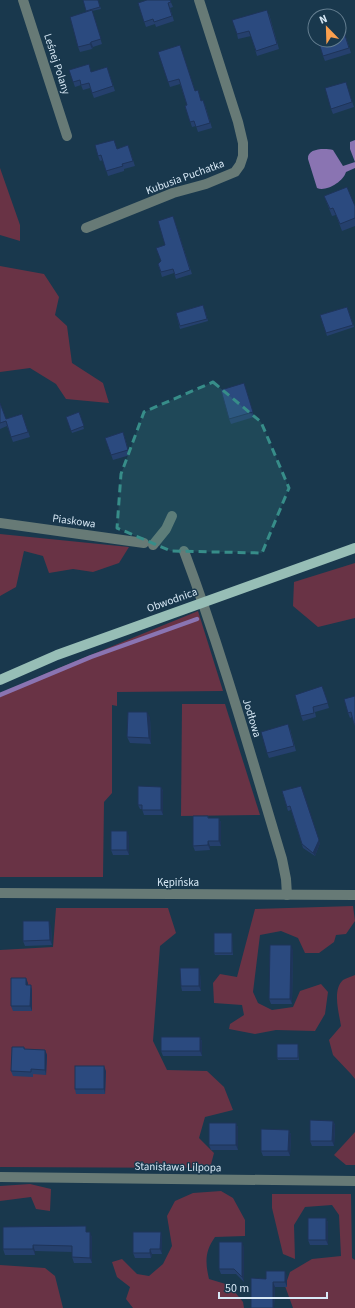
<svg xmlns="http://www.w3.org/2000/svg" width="355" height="1308" font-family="'Source Sans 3',sans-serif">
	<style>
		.green { fill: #693345 }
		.water { fill: #8a74b2 }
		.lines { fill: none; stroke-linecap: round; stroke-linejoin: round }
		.stream { stroke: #8a74b2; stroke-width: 4.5 }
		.minor { stroke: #677a76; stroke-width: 10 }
		.major { stroke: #97beb6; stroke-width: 10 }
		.wall { fill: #25406d }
		.shaded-wall { fill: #1e3459 }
		.building { fill: #2b4a7f; stroke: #1e3459 }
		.marked { fill: #378d89; fill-opacity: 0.2; stroke: #378d89; stroke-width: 3; stroke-dasharray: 8 5; stroke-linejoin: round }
		.labels { text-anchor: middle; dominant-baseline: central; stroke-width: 3; stroke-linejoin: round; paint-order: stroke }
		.street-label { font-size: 11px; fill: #d8e9f6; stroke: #19384d }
	</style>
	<rect width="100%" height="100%" fill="#19384d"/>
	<g class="green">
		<path d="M0,168L20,225V241L0,235Z"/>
		<path d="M0,266L44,274L59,297L55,315L67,326L72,363L103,383L109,403L66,399L56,384L30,368L0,372Z"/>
		<path d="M0,534L129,547L119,563L93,572L73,569L49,573L43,556L24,551L16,587L0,596Z"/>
		<path d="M355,563V618L318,627L293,606L294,582Z"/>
		<path d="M198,611L223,691L117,692V706L112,705V793L104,802L103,877H0V695L47,673Z"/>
		<path d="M182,704H225L260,815L181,816Z"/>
		<path d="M353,906L355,921L346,934L336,935L334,942L319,953H305L298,938L281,931L260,935L253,992L258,1003L272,1010L293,1007L300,991L321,984L328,992L325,1014L315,1031L276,1030L255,1034L229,1029L230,1024L244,1015L242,1005L214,1003L213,983L220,974L237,977L255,909Z"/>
		<path d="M56,908H168L176,933L160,946L153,1041L167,1070L207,1071L224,1087L233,1110L205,1117L199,1138L214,1153L210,1168L0,1167V950L53,947Z"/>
		<path d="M355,975V1079L351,1074L333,1055L329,1040L341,1026C339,1013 332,990 343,980C346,978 351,977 355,975Z"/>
		<path d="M355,1132V1165H346L334,1155Z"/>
		<path d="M30,1184L51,1189L50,1211L36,1209L31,1197L0,1201V1186Z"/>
		<path d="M221,1191L233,1198L245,1220V1236L215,1237C205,1251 205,1262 209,1279L229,1285L243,1302L244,1308H133L126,1299L130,1287L117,1277L112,1262L122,1259L137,1274L149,1276L163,1264L172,1246L167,1216L175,1201L193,1193Z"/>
		<path d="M272,1194H351L352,1258L355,1260V1308H293L285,1286L290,1272L312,1259L341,1256L339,1215L332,1205L305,1207L294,1225L295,1259L283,1254L272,1208Z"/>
		<path d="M0,1265L45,1268L55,1276L63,1308H0Z"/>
	</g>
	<path class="water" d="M355,140V168L346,172C343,182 326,192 317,188L308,159C307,148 325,148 333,150L343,166L355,162L350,149V142Z"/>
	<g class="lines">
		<path class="stream" d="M0,695L91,657L197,619"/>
		<g class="minor">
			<path d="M23,0L67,136"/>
			<path d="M86,228L173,193L206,184L235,172L240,165L243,156V143L238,122L199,0"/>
			<path d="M0,523L144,543"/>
			<path d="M153,545L166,529L172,516"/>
			<path d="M184,551C222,652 251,756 282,859L286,879L287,895"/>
			<path d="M0,893L355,895"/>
			<path d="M0,1177L355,1181"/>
		</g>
		<path class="major" d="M0,680L57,655L355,548"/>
	</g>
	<g class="wall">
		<path d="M83,0H98L101,9L92,11L102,44L93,47L92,49L80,52L78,47L87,12Z"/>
		<path d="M170,0L173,7L170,8L174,21L156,27L155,24L146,27L138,3Z"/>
		<path d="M269,14L279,49L257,56L251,36L238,39L237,34Z"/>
		<path d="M345,34L351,53L325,61L323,56Z"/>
		<path d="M158,52L195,91L205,105L212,128L198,132L196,126L192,127L185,106L187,105L180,84L170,87Z"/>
		<path d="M107,67L115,91L94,98L90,88L83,90L81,85L75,87L69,70L91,72Z"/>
		<path d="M347,87L354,107L333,114L331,109Z"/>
		<path d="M128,145L135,166L124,169V171L108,176L103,160L100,161L98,156Z"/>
		<path d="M324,196L355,206V226L342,231L336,215L332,216Z"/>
		<path d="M173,216L192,274L176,279L174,273L162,277L158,264L161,261Z"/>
		<path d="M203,305L208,321L180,329L176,313Z"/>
		<path d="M347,307L354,327L327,336L320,315Z"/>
		<path d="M244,383L254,417L231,424L229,419Z"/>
		<path d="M0,403L6,419L22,414L30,437L13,442L7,426L0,429Z"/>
		<path d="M79,412L84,429L72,433L66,417Z"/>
		<path d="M123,432L130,455L113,460L105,438Z"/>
		<path d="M324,691L329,708L315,712L316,717L303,721L301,716Z"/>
		<path d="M355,696V726L352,717L350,718L348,713Z"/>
		<path d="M150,717L151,744L130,743L127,737Z"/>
		<path d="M290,729L296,751L269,758L267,753Z"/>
		<path d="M161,787L163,791V815H144L142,809H140L138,805Z"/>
		<path d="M282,791L320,843L315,856L303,848L291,810L288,811Z"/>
		<path d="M208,816L209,818H219L221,823V846H210V850L195,851L193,846Z"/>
		<path d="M129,836V855H113L111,850Z"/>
		<path d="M51,926L52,945L25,946L23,941Z"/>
		<path d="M232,933V936L233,955H215L214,953Z"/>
		<path d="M293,950L292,1004H271L269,999Z"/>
		<path d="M200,973L201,991H182L181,986Z"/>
		<path d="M28,983V985L32,990V1011H13L11,1006Z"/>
		<path d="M200,1037L202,1042V1056H163L161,1051Z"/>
		<path d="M298,1046L299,1060H278L277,1058Z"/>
		<path d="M24,1047L25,1049L45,1050L47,1055L46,1075L33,1074V1077L13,1076L11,1071Z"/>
		<path d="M106,1071L105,1094H76L75,1089Z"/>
		<path d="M333,1121L335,1125L334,1146H312L310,1141Z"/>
		<path d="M236,1123L238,1128V1150H211L209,1145Z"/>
		<path d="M289,1130L291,1135L290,1156H263L261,1151Z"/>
		<path d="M326,1218L328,1223V1245H310L308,1240Z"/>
		<path d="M88,1232L92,1237V1263H74L72,1257V1252L35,1251V1255H5L3,1249Z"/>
		<path d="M162,1237V1254H152L151,1258H135L133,1253Z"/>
		<path d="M244,1247V1282L236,1274H221L219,1269Z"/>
		<path d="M287,1276V1287H275L274,1308H251L266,1279Z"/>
	</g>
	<g class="shaded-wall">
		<path d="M91,42L93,47L92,49L90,44Z"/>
		<path d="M147,712L150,717L151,744L149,738Z"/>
		<path d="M161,787L163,791V815L161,810Z"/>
		<path d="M303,789L320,843L315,856L313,853Z"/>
		<path d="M219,818L221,823V846L219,841Z"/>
		<path d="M127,831L129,836V855L127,850Z"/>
		<path d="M208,841L210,846V850L208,845Z"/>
		<path d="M49,921L51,926L52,945L50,940Z"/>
		<path d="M291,945L293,950L292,1004L290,999Z"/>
		<path d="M199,968L200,973L201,991L199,986Z"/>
		<path d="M26,978L28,983V990L26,985Z"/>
		<path d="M31,985L32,990V1011L30,1006Z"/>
		<path d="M200,1037L202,1042V1056L200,1051Z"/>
		<path d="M45,1050L47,1055L46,1075L45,1070Z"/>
		<path d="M104,1066L106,1071L105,1094L104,1089Z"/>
		<path d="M333,1121L335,1125L334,1146L332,1141Z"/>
		<path d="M236,1123L238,1128V1150L236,1145Z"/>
		<path d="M289,1130L291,1135L290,1156L288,1151Z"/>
		<path d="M326,1218L328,1223V1245L326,1240Z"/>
		<path d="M90,1232L92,1237V1263L90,1258Z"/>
		<path d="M161,1232L162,1237V1254L160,1249Z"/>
		<path d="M242,1242L244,1247V1282L242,1277Z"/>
		<path d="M33,1245L35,1251V1255L33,1249Z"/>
		<path d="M150,1249L152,1254L151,1258L150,1253Z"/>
		<path d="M285,1271L287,1276V1287L285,1282Z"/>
		<path d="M273,1282L275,1287L274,1308H273Z"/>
	</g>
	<g class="building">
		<path d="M83,0H98L100,7L86,11Z"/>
		<path d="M147,0H170L171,2L168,3L172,16L154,22L153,19L144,22L138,3Z"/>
		<path d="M92,10L101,39L91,42L90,44L78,47L70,17Z"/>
		<path d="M267,10L277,44L256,51L249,31L237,34L232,20Z"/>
		<path d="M343,29L349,48L323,56L318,40H339V30Z"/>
		<path d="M180,45L195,91L198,90L201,101L203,100L210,123L196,127L194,121L190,122L185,106L187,105L179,79L168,82L158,52Z"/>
		<path d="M89,64L91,72L107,67L113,86L92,93L89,83L81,85L80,80L73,82L69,70Z"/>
		<path d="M346,82L352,102L331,109L325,88Z"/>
		<path d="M114,140L117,149L128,145L133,161L122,164L123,166L106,171L101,155L98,156L95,145Z"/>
		<path d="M347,187L355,206V218L340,224L333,208L330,209L324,196Z"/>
		<path d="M173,216L190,270L175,275L173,269L161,272L158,264L161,261L156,248L165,245L158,221Z"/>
		<path d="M203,305L207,319L180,326L176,313Z"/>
		<path d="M347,307L353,325L326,333L320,315Z"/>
		<path d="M244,383L253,412L229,419L221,390Z"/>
		<path d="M0,403L6,419L22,414L28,432L11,437L6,421L0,423Z"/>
		<path d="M79,412L84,426L71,431L66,417Z"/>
		<path d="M123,432L128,450L111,455L105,438Z"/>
		<path d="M322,686L328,703L313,707L314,713L301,716L295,695Z"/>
		<path d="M355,696V724H354L351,712L348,713L344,699Z"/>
		<path d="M128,712H147L149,738L127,737Z"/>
		<path d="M288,724L294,746L267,753L261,732Z"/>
		<path d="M138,786L161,787V810H142V805H138Z"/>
		<path d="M301,786L319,840L313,853L302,844L290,806L287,807L282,791Z"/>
		<path d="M193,816H208V818H219V841H208V845L193,846Z"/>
		<rect x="111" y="831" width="16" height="19"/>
		<path d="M23,921H49L50,940L23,941Z"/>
		<rect x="214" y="933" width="18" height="20"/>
		<path d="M270,945H291L290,999H269Z"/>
		<path d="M180,968H199V986H181Z"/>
		<path d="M11,978H26V985H31L30,1006H11Z"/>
		<rect x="161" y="1037" width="39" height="14"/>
		<rect x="277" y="1044" width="21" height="14"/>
		<path d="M12,1047H24V1049L45,1050V1070L31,1069V1072L11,1071Z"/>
		<rect x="75" y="1066" width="29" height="23"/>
		<path d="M310,1120L333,1121L332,1141H310Z"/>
		<rect x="209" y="1123" width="27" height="22"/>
		<path d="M261,1129L289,1130L288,1151H261Z"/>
		<rect x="308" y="1218" width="18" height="22"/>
		<path d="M86,1226V1232H90V1258L72,1257V1246L33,1245V1249H3V1227Z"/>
		<path d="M133,1232H161L160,1249H150V1253H133Z"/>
		<path d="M219,1242H242V1277L234,1269H219Z"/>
		<path d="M266,1271H285V1282H273V1308H251V1278L266,1279Z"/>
	</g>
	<path class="marked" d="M213,382L261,422L289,488L262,553L171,551L117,528L121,474L144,412Z"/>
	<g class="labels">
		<g class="street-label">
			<text transform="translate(57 64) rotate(72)">Leśnej Polany</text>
			<text transform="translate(185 177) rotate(-20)">Kubusia Puchatka</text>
			<text transform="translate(74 521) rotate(8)">Piaskowa</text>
			<text transform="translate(172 600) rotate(-20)">Obwodnica</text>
			<text transform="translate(252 718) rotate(73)">Jodłowa</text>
			<text x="178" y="882">Kępińska</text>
			<text transform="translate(178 1167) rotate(1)">Stanisława Lilpopa</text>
		</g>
	</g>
	<g transform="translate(327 28) rotate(337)"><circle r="19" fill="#19384d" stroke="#657f91"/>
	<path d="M0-3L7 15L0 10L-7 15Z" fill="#fa9f4e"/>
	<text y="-6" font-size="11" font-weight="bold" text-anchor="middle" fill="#d8e9f6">N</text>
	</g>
	<path d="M219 1292v6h108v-6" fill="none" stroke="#d8e9f6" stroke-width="2"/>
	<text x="225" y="1292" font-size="12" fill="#d8e9f6" stroke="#19384d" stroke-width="3" paint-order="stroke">50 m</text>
</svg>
